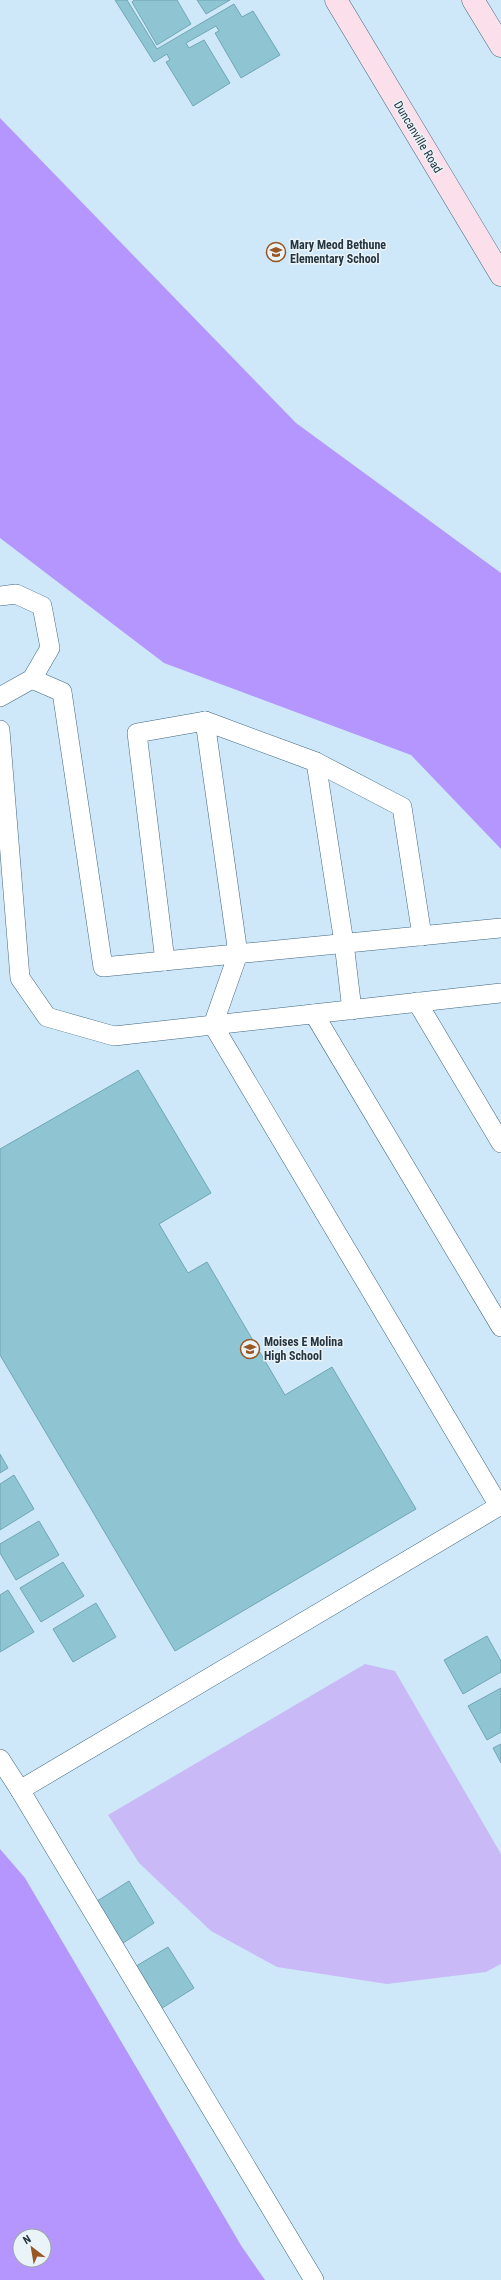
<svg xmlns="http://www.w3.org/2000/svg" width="501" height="2280" font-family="'Roboto Condensed',sans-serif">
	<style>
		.green { fill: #c9baf7 }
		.forest { fill: #b496fe; fill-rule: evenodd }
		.building { fill: #8fc5d3; stroke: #71a6b3 }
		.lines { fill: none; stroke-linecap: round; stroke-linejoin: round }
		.lane-casing { stroke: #3f677f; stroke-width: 20 }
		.secondary-casing { stroke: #3f677f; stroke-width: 23 }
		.lane { stroke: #fff; stroke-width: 19 }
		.secondary { stroke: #fbe0eb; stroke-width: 22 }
		.labels { text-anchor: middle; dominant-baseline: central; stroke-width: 3; stroke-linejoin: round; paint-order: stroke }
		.street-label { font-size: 12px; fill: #243540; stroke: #eaf3f8 }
		.poi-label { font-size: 12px; font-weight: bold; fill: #243540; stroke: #eaf3f8; text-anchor: start }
	</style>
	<rect width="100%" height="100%" fill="#cee8f9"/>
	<path class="green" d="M365,1664L395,1671L501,1854V1964L486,1972L387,1984L277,1967L211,1931L139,1863L108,1815Z"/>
	<g class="forest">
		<path d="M0,118L296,423L501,573V849L411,755L164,663L0,538Z"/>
		<path d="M0,1849L25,1878L242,2247L265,2280H0ZM20,2236H44V2260H20Z"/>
	</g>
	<g class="building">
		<path d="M115,0H127L157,49L234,4L242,17L253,11L280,55L241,78L215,33L219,31L216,26L186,43L189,48L204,40L230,83L193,106L166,62L170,60L167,54L154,62Z"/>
		<path d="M134,0H177L191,24L157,45L132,2Z"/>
		<path d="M197,0H230L206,14Z"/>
		<path d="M138,1070L211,1193L159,1224L188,1273L207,1262L285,1395L332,1367L416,1509L175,1651L0,1355V1149Z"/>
		<path d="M0,1454L8,1468L0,1473Z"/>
		<path d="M14,1475L34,1509L0,1530V1484Z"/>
		<path d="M39,1521L59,1555L16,1580L0,1553V1544Z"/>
		<path d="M63,1562L84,1596L41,1622L20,1588Z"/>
		<path d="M8,1590L34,1632L0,1652V1595Z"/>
		<path d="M96,1603L116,1637L73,1662L53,1629Z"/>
		<path d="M487,1636L501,1661V1672L463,1694L444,1660Z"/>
		<path d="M501,1688V1732L487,1740L468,1706Z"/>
		<path d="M501,1744V1763L493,1748Z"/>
		<path d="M129,1881L154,1923L120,1945L94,1903Z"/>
		<path d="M168,1947L194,1988L159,2010L133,1968Z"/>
	</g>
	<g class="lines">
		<g class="lane-casing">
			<g id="lane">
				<path d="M0,596L16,594L42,606L50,648L32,679L0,697"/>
				<path d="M32,679L62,692L103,967L501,928"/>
				<path d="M0,730L20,978L47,1017L114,1036L501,993"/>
				<path d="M316,762L344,943L352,1010"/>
				<path d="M422,936L402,807L316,762L205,721L238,954L213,1025L499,1506"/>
				<path d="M165,961L137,733L205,721"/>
				<path d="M417,1002L501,1143"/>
				<path d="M314,1014L501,1327"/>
				<path d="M0,1759L20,1790"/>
				<path d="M314,2280L20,1790L501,1505"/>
			</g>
		</g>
		<g class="secondary-casing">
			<g id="secondary">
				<path d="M336,0L501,275"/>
				<path d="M473,0L501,46"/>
			</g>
		</g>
		<use href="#lane" class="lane"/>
		<use href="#secondary" class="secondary"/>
	</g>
	<defs>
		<g id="school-ring" transform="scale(1)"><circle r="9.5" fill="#eaf3f8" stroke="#985723" stroke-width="1.5"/><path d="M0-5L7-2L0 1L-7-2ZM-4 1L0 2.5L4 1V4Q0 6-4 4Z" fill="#985723"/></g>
	</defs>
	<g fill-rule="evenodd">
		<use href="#school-ring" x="276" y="252"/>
		<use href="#school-ring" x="250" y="1349"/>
	</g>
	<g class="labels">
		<g class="street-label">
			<text transform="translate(418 137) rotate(59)">Duncanville Road</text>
		</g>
		<g class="poi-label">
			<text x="290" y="245">Mary Meod Bethune<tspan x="290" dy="14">Elementary School</tspan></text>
			<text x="264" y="1342">Moises E Molina<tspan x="264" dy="14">High School</tspan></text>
		</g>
	</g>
	<g transform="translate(32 2248) rotate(329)"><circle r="19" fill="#eaf3f8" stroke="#9ba7ae"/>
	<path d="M0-3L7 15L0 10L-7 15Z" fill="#985723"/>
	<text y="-6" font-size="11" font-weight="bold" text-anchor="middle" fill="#243540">N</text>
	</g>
</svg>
